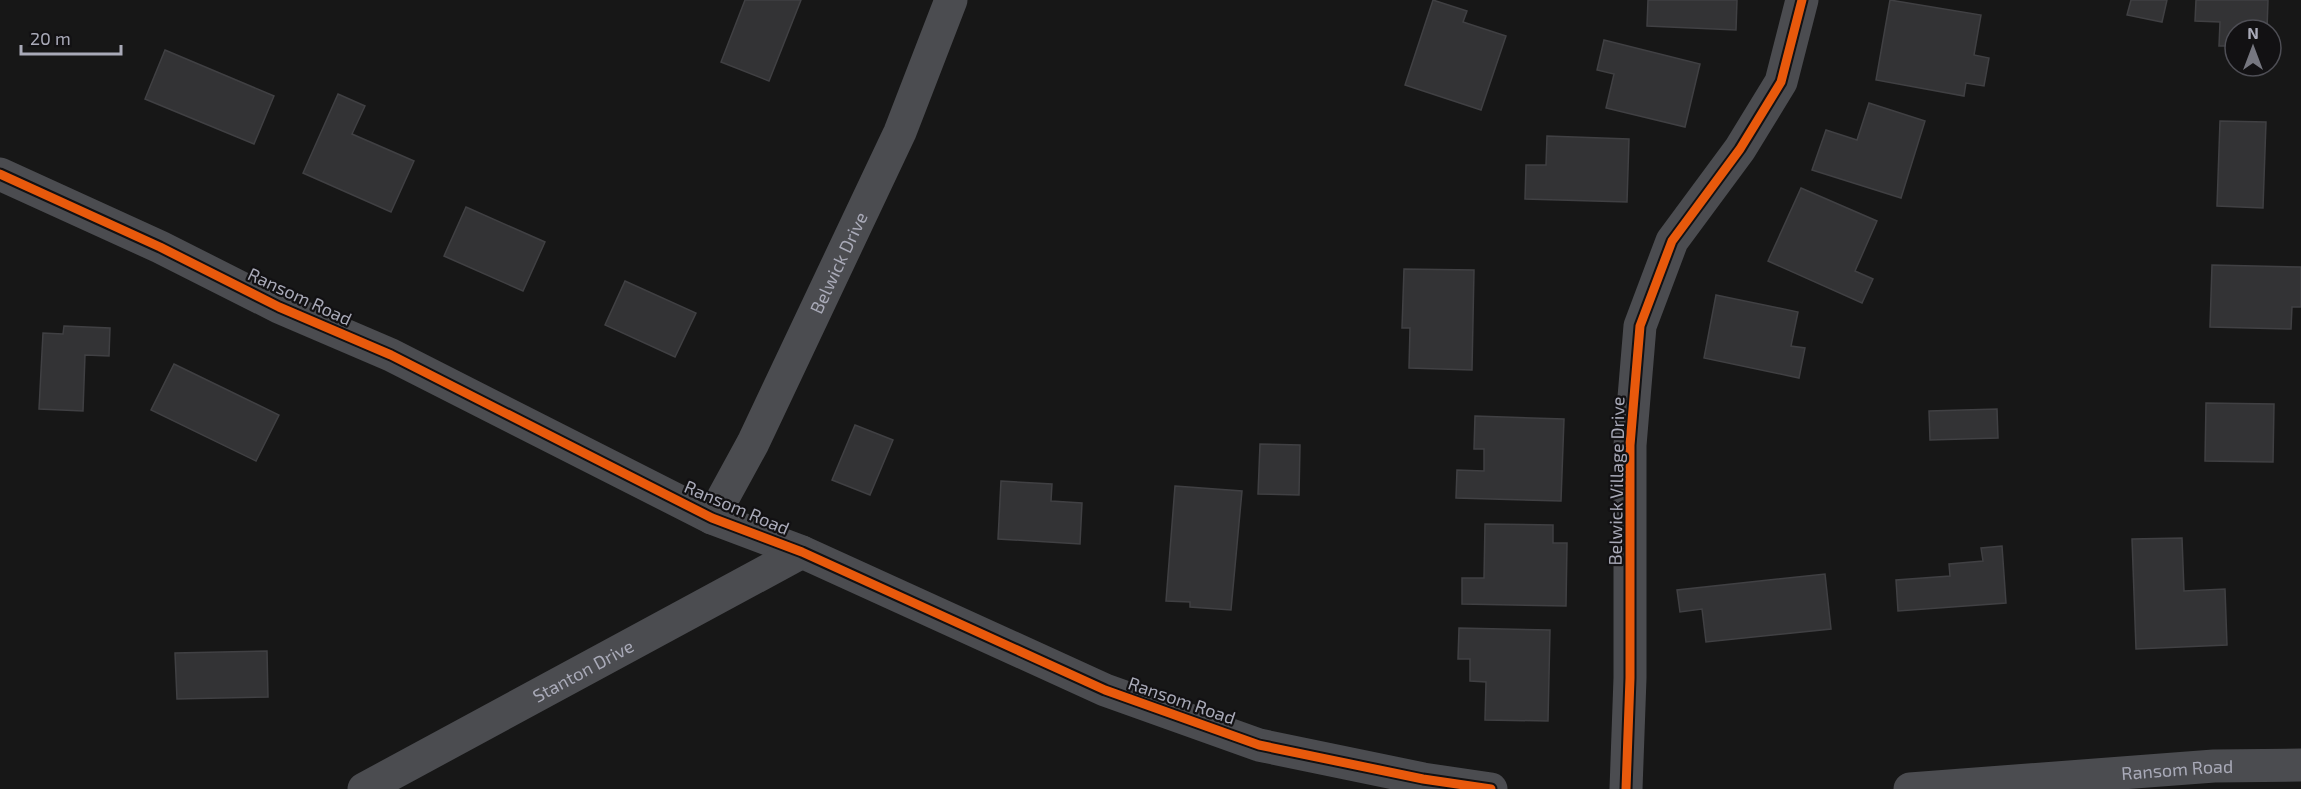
<svg xmlns="http://www.w3.org/2000/svg" width="2301" height="789" font-family="'Exo 2',sans-serif">
	<style>
		.building { fill: #333335; stroke: #404043; stroke-width: 1.5 }
		.lines { fill: none; stroke-linecap: round; stroke-linejoin: round }
		.minor { stroke: #4b4c50; stroke-width: 33 }
		.cycleway-casing { stroke: #121113; stroke-width: 13 }
		.cycleway { stroke: #e8590c; stroke-width: 9 }
		.labels { text-anchor: middle; dominant-baseline: central; stroke-width: 4.5; stroke-linejoin: round; paint-order: stroke }
		.street-label { font-size: 18px; fill: #a9aab8; stroke: #121113 }
	</style>
	<rect width="100%" height="100%" fill="#171717"/>
	<g class="building">
		<path d="M745,0H801L769,81L721,62Z"/>
		<path d="M1433,0L1467,11L1463,22L1506,36L1481,110L1405,85Z"/>
		<path d="M1648,0H1737L1736,30L1647,26Z"/>
		<path d="M1890,0L1981,15L1974,55L1989,58L1984,86L1966,83L1964,96L1876,80Z"/>
		<path d="M2131,0H2167L2162,22L2127,15Z"/>
		<path d="M2196,0H2268L2267,30H2235V46H2219L2220,22L2195,21Z"/>
		<path d="M1604,40L1700,64L1685,127L1606,108L1614,74L1597,70Z"/>
		<path d="M165,50L274,96L254,144L145,99Z"/>
		<path d="M338,94L365,106L352,134L414,161L391,212L303,173Z"/>
		<path d="M1869,103L1925,121L1901,198L1812,170L1826,130L1857,140Z"/>
		<path d="M2220,121L2266,122L2263,208L2217,206Z"/>
		<path d="M1547,136L1629,139L1627,202L1525,199L1526,165H1546Z"/>
		<path d="M1801,188L1877,221L1855,271L1873,279L1862,303L1768,261Z"/>
		<path d="M466,207L545,242L523,291L444,256Z"/>
		<path d="M2212,265L2301,267V307H2292L2291,329L2210,327Z"/>
		<path d="M1404,269L1474,270L1472,370L1409,368L1410,328H1402Z"/>
		<path d="M625,281L696,313L675,357L605,325Z"/>
		<path d="M1716,295L1798,312L1791,346L1805,348L1799,378L1704,358Z"/>
		<path d="M64,326L110,328L109,356L85,355L83,411L39,409L43,333L63,334Z"/>
		<path d="M174,364L279,415L256,461L151,410Z"/>
		<path d="M2206,403L2274,404L2273,462L2205,461Z"/>
		<path d="M1997,409L1998,438L1930,440L1929,411Z"/>
		<path d="M1475,416L1564,419L1561,501L1456,498L1457,470L1484,471V449H1474Z"/>
		<path d="M855,425L893,440L870,495L832,480Z"/>
		<path d="M1260,444L1300,445L1299,495L1258,494Z"/>
		<path d="M1001,481L1052,484L1051,501L1082,503L1080,544L998,539Z"/>
		<path d="M1175,486L1242,491L1231,610L1190,607V602L1166,601Z"/>
		<path d="M1485,524L1553,525V543H1567L1566,606L1462,604V578H1484Z"/>
		<path d="M2182,538L2184,591L2225,589L2227,645L2136,649L2132,539Z"/>
		<path d="M2002,546L2006,603L1898,611L1896,580L1950,576L1949,564L1983,561L1981,548Z"/>
		<path d="M1825,574L1831,629L1706,642L1702,609L1680,612L1677,590Z"/>
		<path d="M1459,628L1550,630L1548,721L1485,720L1486,682L1470,681V659H1458Z"/>
		<path d="M267,651L268,697L177,699L175,653Z"/>
	</g>
	<g class="lines">
		<g class="minor">
			<path d="M0,174L160,247L279,307L391,355L712,518L802,552L1105,690L1259,745L1423,779L1491,789"/>
			<path id="s1" d="M712,518L753,443L900,132L951,0"/>
			<path id="s2" d="M364,789L802,552"/>
			<path d="M1626,789L1630,678V445L1640,326L1672,241L1740,149L1781,82L1802,0"/>
			<path id="s3" d="M1910,789L2214,766L2301,765"/>
		</g>
		<g class="cycleway-casing">
			<g id="cycleway">
				<path d="M0,174L160,247L279,307L391,355L712,518L802,552L1105,690L1259,745L1423,779L1491,789"/>
				<path d="M1626,789L1630,678V445L1640,326L1672,241L1740,149L1781,82L1802,0"/>
			</g>
		</g>
		<use href="#cycleway" class="cycleway"/>
	</g>
	<g class="labels">
		<g class="street-label">
			<text stroke="none"><textPath href="#s1" startOffset="285">Belwick Drive</textPath></text>
			<text transform="translate(300 296) rotate(25)">Ransom Road</text>
			<text transform="translate(1616 481) rotate(-89)">Belwick Village Drive</text>
			<text transform="translate(737 507) rotate(23)">Ransom Road</text>
			<text stroke="none"><textPath href="#s2" startOffset="249">Stanton Drive</textPath></text>
			<text transform="translate(1182 700) rotate(19)">Ransom Road</text>
			<text stroke="none"><textPath href="#s3" startOffset="268">Ransom Road</textPath></text>
		</g>
	</g>
	<g transform="translate(2253 48)"><circle r="28" fill="#121113" stroke="#4e4e55" stroke-width="1.5"/>
	<path d="M0-4.5L10 22L0 15L-10 22Z" fill="#767780"/>
	<text y="-9" font-size="16" font-weight="bold" text-anchor="middle" fill="#a9aab8">N</text>
	</g>
	<path d="M21 45v9h100v-9" fill="none" stroke="#a9aab8" stroke-width="3"/>
	<text x="30" y="45" font-size="18" fill="#a9aab8" stroke="#121113" stroke-width="4.5" paint-order="stroke">20 m</text>
</svg>
